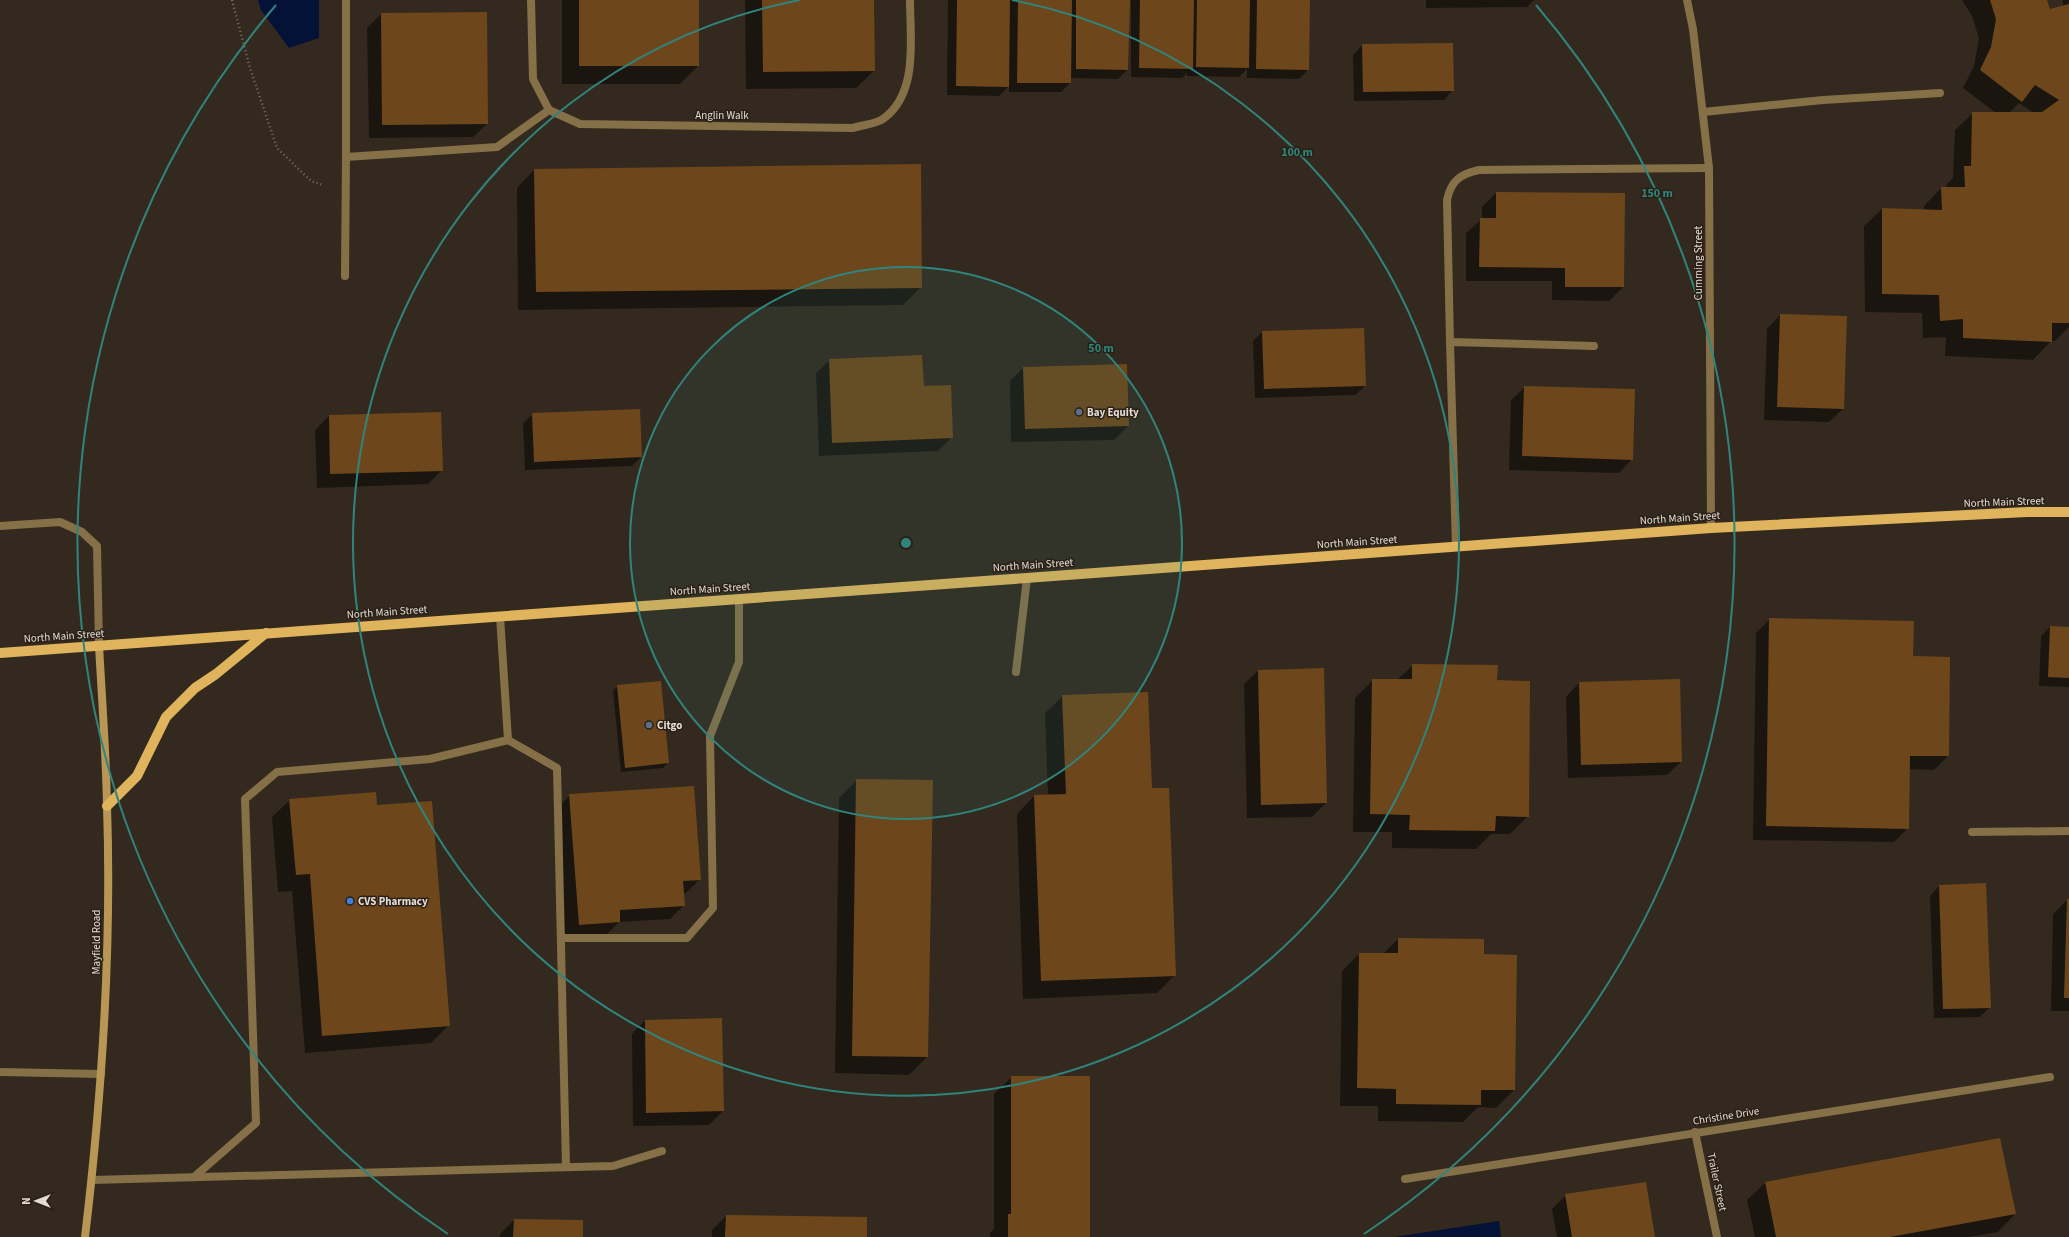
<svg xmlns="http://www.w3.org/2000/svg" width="2069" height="1237" font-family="'Source Sans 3',sans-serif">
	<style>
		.water { fill: #041238 }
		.shadow { fill: #0007; fill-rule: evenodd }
		.building { fill: #6d471b }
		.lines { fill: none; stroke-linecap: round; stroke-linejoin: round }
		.path { stroke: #797066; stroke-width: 2.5; stroke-dasharray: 1 3; stroke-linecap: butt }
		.lane { stroke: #857048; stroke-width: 8 }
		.street { stroke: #857048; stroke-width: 8 }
		.secondary { stroke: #b89654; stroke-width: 8 }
		.primary { stroke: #e0b45c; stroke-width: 10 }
		.ring { fill: none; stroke: #2f857d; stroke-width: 2 }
		.service-dot { fill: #5c6f8a; stroke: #2a2015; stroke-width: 1.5 }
		.shop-dot { fill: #3f7fe0; stroke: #2a2015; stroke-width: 1.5 }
		.labels { text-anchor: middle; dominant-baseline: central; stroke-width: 3; stroke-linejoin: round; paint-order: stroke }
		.street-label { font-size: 11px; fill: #e3dcd4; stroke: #2a2015 }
		.poi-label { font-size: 11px; font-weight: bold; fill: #e3dcd4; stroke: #2a2015; text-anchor: start }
		.centre { fill: #2f857d; stroke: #2a2015; stroke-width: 2 }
		.ring-label { font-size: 12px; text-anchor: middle; font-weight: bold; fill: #2f857d; stroke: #2a2015; stroke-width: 3; stroke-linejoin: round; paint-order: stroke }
	</style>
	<rect width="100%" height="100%" fill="#34291e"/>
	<g class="water">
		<path d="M258,0H319V38L289,48L261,10Z"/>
		<path d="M1499,1221L1501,1237H1394Z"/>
	</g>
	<g class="shadow">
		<path d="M562,0H698V66L680,84H562Z"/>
		<path d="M745,0H873L874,71L856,88L746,89Z"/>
		<path d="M948,0H1129L1127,70L1118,79L1070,78V83L1061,92H1009V86L999,96L947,95Z"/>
		<path d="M1131,0H1309L1308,70L1299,79L1247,78V69L1239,77L1187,76V73L1182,78L1131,77Z"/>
		<path d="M1426,0H1534L1527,7L1426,8Z"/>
		<path d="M1962,0H2046L2050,10L2063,7V0H2069V327L2055,341H2051L2033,360L1945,356L1946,337L1923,338L1922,313L1865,312L1864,226L1882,209L1924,210V206L1941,188H1947L1946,185L1953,178L1955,130L1973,113H1996L1963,88L1974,66L1979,38L1972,16ZM2019,103L2034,113H2009Z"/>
		<path d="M381,14L487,124L473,137L369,138L367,28Z"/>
		<path d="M1362,45L1453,90L1444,100L1354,101L1353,55Z"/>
		<path d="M534,170L921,287L903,305L518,310L517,188Z"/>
		<path d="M1496,193L1624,194L1623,287L1609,301L1552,300V281H1466V233L1482,219V207Z"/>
		<path d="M1780,315L1843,409L1829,422L1764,420L1767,329Z"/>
		<path d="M1262,332L1365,386L1355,395L1255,398L1253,341Z"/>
		<path d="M830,360L923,387L952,437L938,451L819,456L816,373Z"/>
		<path d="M1023,368L1128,426L1114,440L1011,442L1010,381Z"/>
		<path d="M1525,387L1632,459L1619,473L1509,470L1511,400Z"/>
		<path d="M533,414L641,457L632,466L525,470L523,423Z"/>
		<path d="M329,416L442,470L428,484L317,488L315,430Z"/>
		<path d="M1770,619L1912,657L1948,756L1934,770L1909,769L1908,828L1894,842L1753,840L1756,633Z"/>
		<path d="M2050,627L2069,628V687L2039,686L2041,636Z"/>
		<path d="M1413,665L1496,681L1528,816L1510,834H1491L1476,849L1392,848V832H1353L1355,698L1373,680H1397Z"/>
		<path d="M1258,671L1326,803L1312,817L1247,818L1244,684Z"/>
		<path d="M1579,683L1681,762L1667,775L1568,778L1566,697Z"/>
		<path d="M618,686L668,763L663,768L621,772L613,691Z"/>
		<path d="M1063,696L1151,790L1175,975L1157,993L1023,999L1017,814L1034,796H1048L1045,713Z"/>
		<path d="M857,780L927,1057L909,1075L835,1073L839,798Z"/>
		<path d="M570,795L700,879L686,893H683L684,905L670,919L619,922L606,935L565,938L556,809Z"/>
		<path d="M290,800L376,806L449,1025L431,1043L305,1053L292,891L278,892L272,817Z"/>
		<path d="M1939,886L1990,1007L1980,1017L1934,1018L1930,896Z"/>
		<path d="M2067,900H2069V1011H2051L2053,914Z"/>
		<path d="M1398,939L1483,955L1514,1090L1496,1108L1478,1107L1463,1122L1378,1121V1106H1340L1342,971L1359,954H1383Z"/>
		<path d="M645,1020L723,1111L709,1125L633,1126L632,1034Z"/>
		<path d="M1012,1077L1089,1237H990V1233L994,1229V1094Z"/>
		<path d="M1999,1139L2015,1214L1998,1232L1968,1237H1755L1747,1200L1765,1183Z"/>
		<path d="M1566,1195L1654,1237H1557L1552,1209Z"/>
		<path d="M726,1216L866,1237H712V1230Z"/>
		<path d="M514,1220L582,1237H500V1234Z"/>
	</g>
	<g class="building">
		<rect x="579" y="0" width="120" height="66"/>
		<path d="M762,0H874L875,71L763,72Z"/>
		<path d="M957,0H1010L1009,87L956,86Z"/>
		<path d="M1018,0H1072L1071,83H1017Z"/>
		<path d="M1076,0H1130L1128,70L1076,69Z"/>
		<path d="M1140,0H1194L1193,69L1139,68Z"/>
		<path d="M1197,0H1250L1249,68L1196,67Z"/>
		<path d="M1257,0H1310L1309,70L1256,69Z"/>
		<path d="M1990,0H2047L2050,9L2069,4V323H2052V342L1963,338V319L1940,321L1939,295L1882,294V208L1942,210L1941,187H1965L1964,166H1971L1972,112H2042L2059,100L2035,85L2022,102L1980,70L1991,47L1996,19Z"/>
		<path d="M487,12L488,124L382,125L381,13Z"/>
		<path d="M1453,43L1454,91L1363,92L1362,44Z"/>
		<path d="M921,164L922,288L536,292L534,169Z"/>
		<path d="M1496,192L1625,193L1624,287H1565V268L1479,267L1480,218H1496Z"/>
		<path d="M1780,314L1847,316L1844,409L1777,407Z"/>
		<path d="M1364,328L1366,386L1264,389L1262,331Z"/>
		<path d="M922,355L924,386L951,385L953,438L832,443L829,359Z"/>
		<path d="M1127,364L1129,426L1025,429L1023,367Z"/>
		<path d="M1524,386L1635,389L1633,460L1522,456Z"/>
		<path d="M640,409L642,457L534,462L532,413Z"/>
		<path d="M441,412L443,471L330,474L329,415Z"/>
		<path d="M1769,618L1914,621L1913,656L1950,657L1949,756H1910L1909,829L1766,826Z"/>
		<path d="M2050,626L2069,627V678L2048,677Z"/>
		<path d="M1412,664L1498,665L1497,680L1530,681L1529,817L1496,816L1495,831L1409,830L1410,815L1370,814L1372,679H1412Z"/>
		<path d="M1324,668L1327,803L1261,805L1258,670Z"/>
		<path d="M1680,679L1682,762L1581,765L1579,682Z"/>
		<path d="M661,681L669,763L625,768L617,685Z"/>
		<path d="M1148,692L1152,788H1169L1176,976L1041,981L1034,795L1066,794L1062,695Z"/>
		<path d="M856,779L933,780L928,1057L852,1056Z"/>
		<path d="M694,786L701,880L683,881L685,906L620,910V922L579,925L569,794Z"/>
		<path d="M376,792L377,805L432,801L450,1026L322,1036L310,874L296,875L289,799Z"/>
		<path d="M1986,883L1991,1008L1943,1009L1939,885Z"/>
		<path d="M2067,899H2069V998H2064Z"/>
		<path d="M1398,938L1484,939V954L1517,955L1515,1090H1481V1105L1396,1104V1089L1357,1088L1359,953H1398Z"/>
		<path d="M722,1018L724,1111L646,1113L645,1020Z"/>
		<path d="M1011,1076H1090V1237H1008V1214H1011Z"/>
		<path d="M2000,1138L2016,1214L1890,1237H1776L1765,1182Z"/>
		<path d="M1646,1182L1655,1237H1572L1565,1194Z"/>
		<path d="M726,1215L867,1217V1237H725Z"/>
		<path d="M514,1219L583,1220V1237H513Z"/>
	</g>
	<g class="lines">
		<path class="path" d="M232,0L250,68L277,148L311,181L323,185"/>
		<g class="lane">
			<path d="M346,0V157L497,147L549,110"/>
			<path d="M1703,112L1823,100L1940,93"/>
			<path d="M345,276L346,157"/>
			<path d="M1450,342L1447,200C1451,181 1460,174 1479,170L1709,168"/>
			<path d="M1456,547L1450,342L1594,346"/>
			<path d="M1016,672L1027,578"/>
			<path d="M508,740L557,768L566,1167"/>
			<path d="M1972,832L2069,831"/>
			<path d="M561,938H687L713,908L710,736L739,662V599"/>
			<path d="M0,1072L101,1074"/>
			<path d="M194,1177L256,1123L245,799L277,772L430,759L508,740L500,616"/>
			<path d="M92,1180L613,1166L662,1151"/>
		</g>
		<g class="street">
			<path d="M531,0L533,79L549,110L580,124L853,128C862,125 876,124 883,119C919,93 910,39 910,0"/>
			<path d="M1687,0L1693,29L1709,168L1711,528"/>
			<path d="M0,526L60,522L82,532L97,546L99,646"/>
			<path d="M1695,1132L1717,1237"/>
			<path d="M1405,1179L2050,1077"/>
		</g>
		<path class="secondary" d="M85,1237C102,1094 112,950 107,806C106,752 102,699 99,646"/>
		<g class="primary">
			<path d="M0,653L1711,528L2027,512H2069"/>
			<path d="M107,806L137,776L166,717L195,688L216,674L266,633"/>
		</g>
	</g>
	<circle cx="906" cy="543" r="276" fill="#2f857d" fill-opacity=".12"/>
	<g class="ring">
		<circle cx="906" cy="543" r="276"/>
		<path d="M1012 0A553 553 0 1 1 800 0"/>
		<path d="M448 1234A829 829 0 0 1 276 5M1536 5A829 829 0 0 1 1364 1234"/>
	</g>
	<g class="service-dot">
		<circle cx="1079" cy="412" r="4"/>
		<circle cx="649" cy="725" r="4"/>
	</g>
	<circle class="shop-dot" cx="350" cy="901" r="4"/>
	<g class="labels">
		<g class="street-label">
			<text x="722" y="115">Anglin Walk</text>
			<text transform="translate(1698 263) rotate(-90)">Cumming Street</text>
			<text transform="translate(2004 502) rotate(-2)">North Main Street</text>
			<text transform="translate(1680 518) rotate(-4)">North Main Street</text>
			<text transform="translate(1357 542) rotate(-4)">North Main Street</text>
			<text transform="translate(1033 565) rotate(-4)">North Main Street</text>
			<text transform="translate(710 589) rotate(-4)">North Main Street</text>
			<text transform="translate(387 612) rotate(-4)">North Main Street</text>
			<text transform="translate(64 636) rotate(-4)">North Main Street</text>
			<text transform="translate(96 942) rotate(-90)">Mayfield Road</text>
			<text transform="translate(1726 1116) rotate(-9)">Christine Drive</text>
			<text transform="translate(1717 1182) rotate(78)">Trailer Street</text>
		</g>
		<g class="poi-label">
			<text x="1087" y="412">Bay Equity</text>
			<text x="657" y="725">Citgo</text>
			<text x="358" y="901">CVS Pharmacy</text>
		</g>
	</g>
	<circle cx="906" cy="543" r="6" class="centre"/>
	<g class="ring-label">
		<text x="1297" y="156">100 m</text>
		<text x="1657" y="197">150 m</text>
		<text x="1101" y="352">50 m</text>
	</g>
	<g transform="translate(36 1201) rotate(270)" stroke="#2a2015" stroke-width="3" paint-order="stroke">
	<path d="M0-3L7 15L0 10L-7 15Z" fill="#e3dcd4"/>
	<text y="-6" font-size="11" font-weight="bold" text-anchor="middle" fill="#e3dcd4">N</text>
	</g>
</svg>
